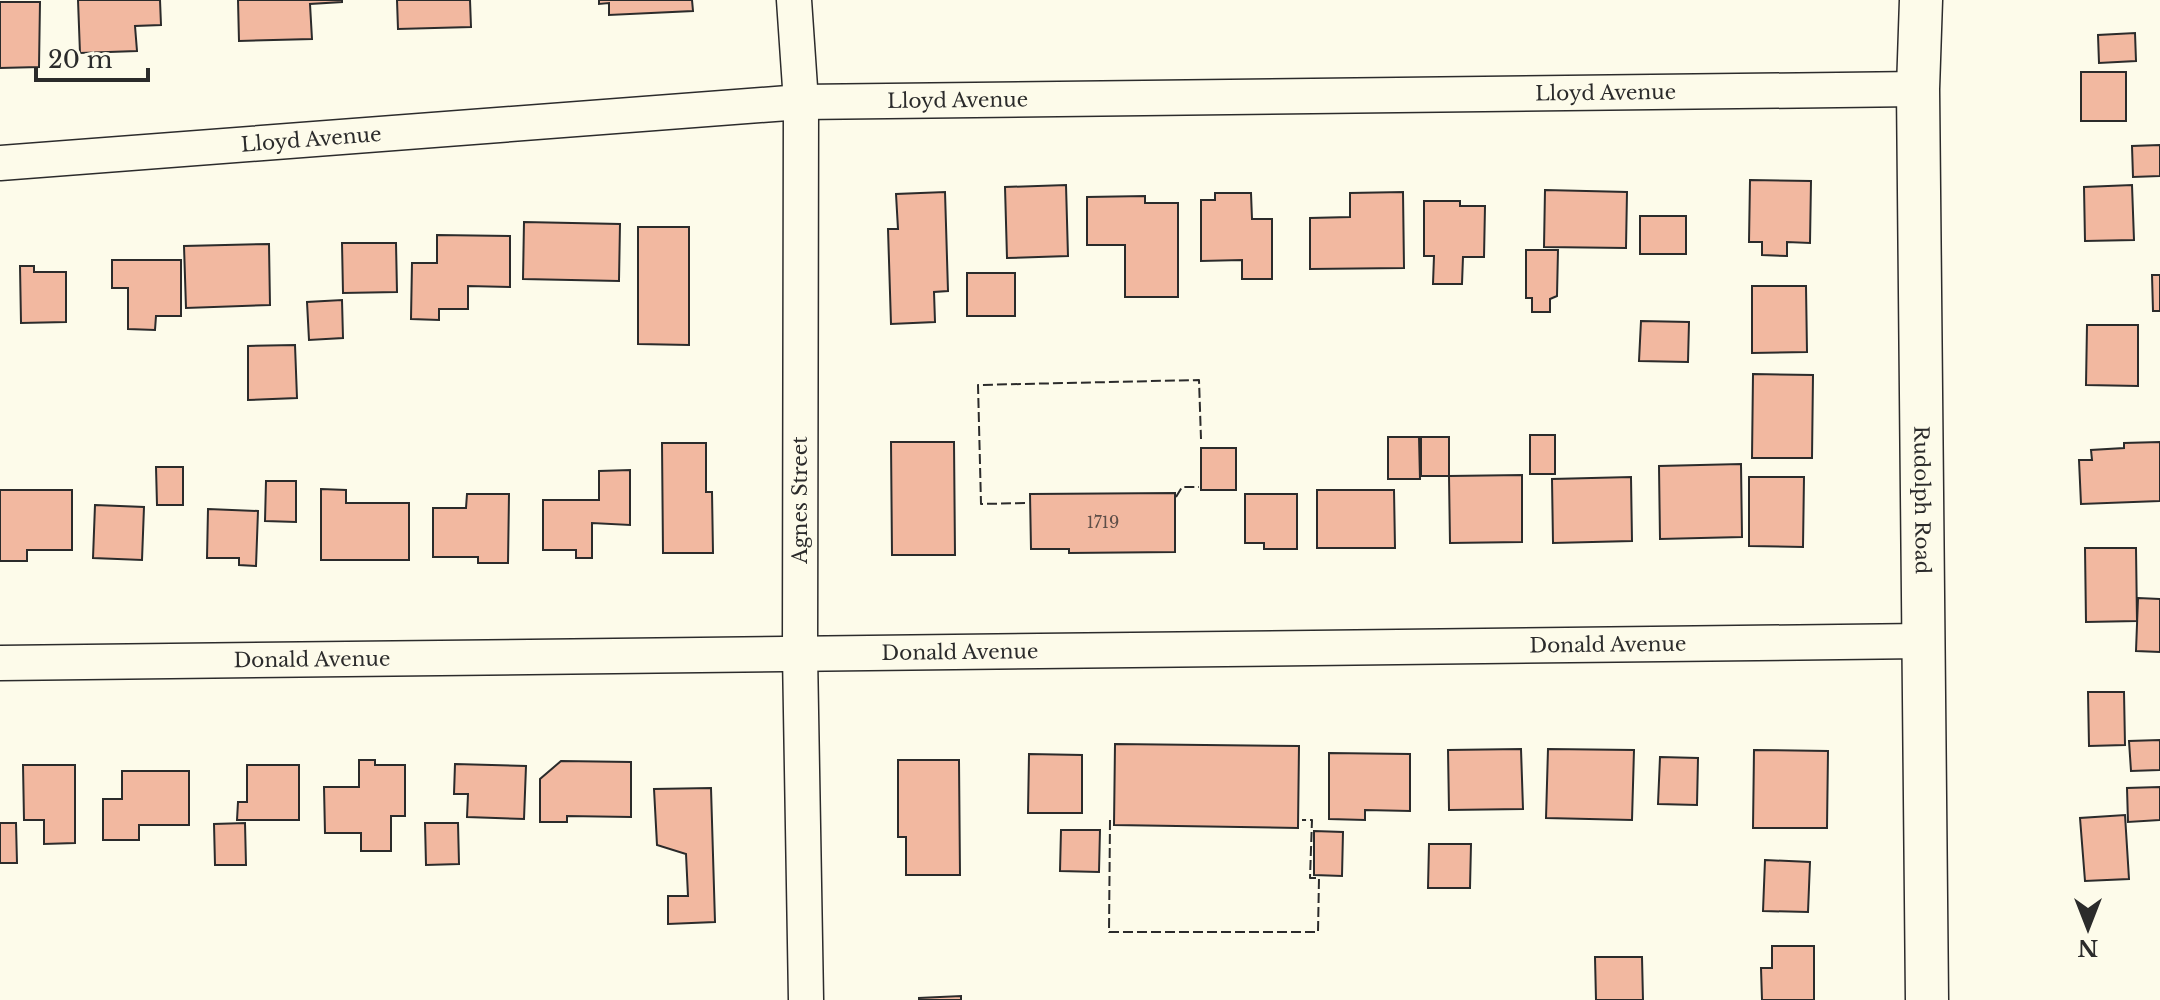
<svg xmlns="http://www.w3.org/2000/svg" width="2160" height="1000" font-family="'Libre Baskerville',serif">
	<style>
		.building { fill: #f2b8a0; stroke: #2b2b2b; stroke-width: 2 }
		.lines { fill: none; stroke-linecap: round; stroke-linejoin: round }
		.minor-casing { stroke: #2b2b2b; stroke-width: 37 }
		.tertiary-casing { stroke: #2b2b2b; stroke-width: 45 }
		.minor { stroke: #fdfbea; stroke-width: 34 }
		.tertiary { stroke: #fdfbea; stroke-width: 42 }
		.fence { stroke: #2b2b2b; stroke-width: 2; stroke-dasharray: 10 4; stroke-linecap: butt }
		.labels { text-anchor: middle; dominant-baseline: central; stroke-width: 6; stroke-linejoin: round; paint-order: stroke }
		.number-label { font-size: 16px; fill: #5d4e48 }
		.street-label { font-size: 20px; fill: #2b2b2b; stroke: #fdfbea }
	</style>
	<rect width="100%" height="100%" fill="#fdfbea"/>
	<g class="building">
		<path d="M78,0H160L161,25L135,26L137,51L80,53Z"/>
		<path d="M238,0H342V2L310,4L312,39L239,41Z"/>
		<path d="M397,0H470L471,27L398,29Z"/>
		<path d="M599,0H692L693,11L609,15V3L599,4Z"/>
		<path d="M0,2H40L39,67L0,68Z"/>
		<path d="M2135,33L2136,61L2099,63L2098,35Z"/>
		<rect x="2081" y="72" width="45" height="49"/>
		<path d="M2160,145V176L2133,177L2132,146Z"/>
		<path d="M1750,180L1811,181L1810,243L1787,242V256L1762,255V242H1749Z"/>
		<path d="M1066,185L1068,256L1007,258L1005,187Z"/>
		<path d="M2132,185L2134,240L2085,241L2084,187Z"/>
		<path d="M1545,190L1627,192L1626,248L1544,247Z"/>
		<path d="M945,192L948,291L934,292L935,322L891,324L888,229H898L896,194Z"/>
		<path d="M1403,192L1404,268L1310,269V218L1350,217V193Z"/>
		<path d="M1215,193H1251L1252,219H1272V279H1242V260L1201,261V200H1215Z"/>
		<path d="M1145,196V203H1178V297H1125V245H1087V197Z"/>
		<path d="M1424,201H1460V206H1485L1484,257H1463L1462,284H1433L1434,256H1424Z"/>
		<rect x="1640" y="216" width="46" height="38"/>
		<path d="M524,222L620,224L619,281L523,279Z"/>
		<path d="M638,227H689V345L638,344Z"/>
		<path d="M437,235L510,236V287L468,286V309H439V320L411,319L412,263H437Z"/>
		<path d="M342,243H396L397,292L343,293Z"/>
		<path d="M269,244L270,305L186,308L184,246Z"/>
		<path d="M1526,250H1558L1557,296L1550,299V312H1532V298H1526Z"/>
		<path d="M112,260H181V316H156L155,330L128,329V288H112Z"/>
		<path d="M20,266H34V272H66V322L21,323Z"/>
		<rect x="967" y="273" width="48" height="43"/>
		<path d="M2152,275H2160V311H2153Z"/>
		<path d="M1752,286H1806L1807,352L1752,353Z"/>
		<path d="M342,300L343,338L309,340L307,302Z"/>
		<path d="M1641,321L1689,322L1688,362L1639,361Z"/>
		<path d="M2087,325H2138V386L2086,385Z"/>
		<path d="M295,345L297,398L248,400V346Z"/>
		<path d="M1753,374L1813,375L1812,458H1752Z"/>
		<rect x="1530" y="435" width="25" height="39"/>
		<path d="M1388,437H1419L1420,479H1388Z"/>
		<rect x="1421" y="437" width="28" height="39"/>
		<path d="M891,442H954L955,555H892Z"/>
		<path d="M2160,442V501L2081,504L2079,460H2092L2091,450L2124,448V443Z"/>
		<path d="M662,443H706V492H712L713,553H663Z"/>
		<rect x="1201" y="448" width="35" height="42"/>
		<path d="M1741,464L1742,537L1660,539L1659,466Z"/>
		<path d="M156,467H183V505H157Z"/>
		<path d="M630,470V525L592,523V558H576V550H543V500H599V471Z"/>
		<path d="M1522,475V542L1450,543L1449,476Z"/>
		<path d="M1631,477L1632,541L1553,543L1552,479Z"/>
		<path d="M1749,477H1804L1803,547L1749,546Z"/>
		<path d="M266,481H296V522L265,521Z"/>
		<path d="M321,489L346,490V503H409V560H321Z"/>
		<path d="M0,490H72V550H27V561H0Z"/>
		<path d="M1317,490H1394L1395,548H1317Z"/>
		<path d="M1175,493V552L1069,553V549H1031L1030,494Z"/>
		<path d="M467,494H509L508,563H478V557H433V508H466Z"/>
		<path d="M1245,494H1297V549H1264V543H1245Z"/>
		<path d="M95,505L144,507L142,560L93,558Z"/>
		<path d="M208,509L258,511L256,566L239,565V558H207Z"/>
		<path d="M2085,548H2136L2137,621L2086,622Z"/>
		<path d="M2138,598L2160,599V652L2136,651Z"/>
		<path d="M2088,692H2124L2125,745L2089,746Z"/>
		<path d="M2160,740V770L2131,771L2129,741Z"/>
		<path d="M1115,744L1299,746L1298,828L1114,825Z"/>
		<path d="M1521,749L1523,809L1449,810L1448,750Z"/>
		<path d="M1548,749L1634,750L1632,820L1546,818Z"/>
		<path d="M1754,750L1828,751L1827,828H1753Z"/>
		<path d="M1329,753L1410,754V811L1365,810V820L1329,819Z"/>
		<path d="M1029,754L1082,755V813H1028Z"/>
		<path d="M1660,757L1698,758L1697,805L1658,804Z"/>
		<path d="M359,760H375V765H405V816H391V851H361V833H325L324,787H359Z"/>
		<path d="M898,760H959L960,875H906V837H898Z"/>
		<path d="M561,761L631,762V817L567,816V822H540V779Z"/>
		<path d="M455,764L526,766L524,819L467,817L468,794H454Z"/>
		<path d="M23,765H75V843L44,844V820H24Z"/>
		<path d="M247,765H299V820H237L238,802H247Z"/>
		<path d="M122,771H189V825H139V840H103V799H122Z"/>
		<path d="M2160,787V820L2128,822L2127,788Z"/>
		<path d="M711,788L715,922L668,924V896H688L686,854L657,845L654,789Z"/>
		<path d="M2125,815L2129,879L2085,881L2080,818Z"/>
		<path d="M0,823H16L17,863H0Z"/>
		<path d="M245,823L246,865H215L214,824Z"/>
		<path d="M425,823H458L459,864L426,865Z"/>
		<path d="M1061,830H1100L1099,872L1060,871Z"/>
		<path d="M1314,831L1343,832L1342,876L1314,875Z"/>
		<path d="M1429,844H1471L1470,888H1428Z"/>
		<path d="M1765,860L1810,862L1808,912L1763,911Z"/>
		<path d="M1772,946H1814V1000H1762L1761,968H1772Z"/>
		<path d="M1595,957H1642L1643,1000H1596Z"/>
		<path d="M961,996V1000H919V998Z"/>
	</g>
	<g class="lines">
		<g class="minor-casing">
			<g id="minor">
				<path d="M794,0L801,102L800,654L806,1000"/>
				<path id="s1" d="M0,163L801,102L1918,89"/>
				<path id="s2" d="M0,663L1922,641"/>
			</g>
		</g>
		<g class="tertiary-casing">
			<g id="tertiary">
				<path id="s3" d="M1921,0L1918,89L1927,1000"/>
			</g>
		</g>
		<use href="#minor" class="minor"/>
		<use href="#tertiary" class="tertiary"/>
		<g class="fence">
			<path d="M1176,497L1182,487H1199"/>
			<path d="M1025,503L981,504L978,385L1199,380L1201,439"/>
			<path d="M1110,820L1109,932H1318L1319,878H1310L1312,820H1302"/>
		</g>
	</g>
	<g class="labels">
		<g class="number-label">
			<text x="1103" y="522">1719</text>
		</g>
		<g class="street-label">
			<text stroke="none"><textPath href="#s1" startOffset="1608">Lloyd Avenue</textPath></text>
			<text stroke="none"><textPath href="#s1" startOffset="960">Lloyd Avenue</textPath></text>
			<text stroke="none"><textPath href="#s1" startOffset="312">Lloyd Avenue</textPath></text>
			<text transform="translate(800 500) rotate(-90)">Agnes Street</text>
			<text stroke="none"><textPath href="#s3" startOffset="500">Rudolph Road</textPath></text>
			<text stroke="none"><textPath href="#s2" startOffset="1608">Donald Avenue</textPath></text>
			<text stroke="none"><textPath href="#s2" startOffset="960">Donald Avenue</textPath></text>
			<text stroke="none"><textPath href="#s2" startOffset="312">Donald Avenue</textPath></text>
		</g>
	</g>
	<g transform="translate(2088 928) rotate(180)" stroke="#fdfbea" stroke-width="6" paint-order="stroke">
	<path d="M0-6L14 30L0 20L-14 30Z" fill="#2b2b2b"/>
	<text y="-12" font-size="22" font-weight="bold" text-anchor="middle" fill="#2b2b2b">N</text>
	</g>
	<path d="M36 68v12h112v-12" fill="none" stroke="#2b2b2b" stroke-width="4"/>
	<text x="48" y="68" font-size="24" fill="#2b2b2b" stroke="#fdfbea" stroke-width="6" paint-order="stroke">20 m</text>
</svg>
